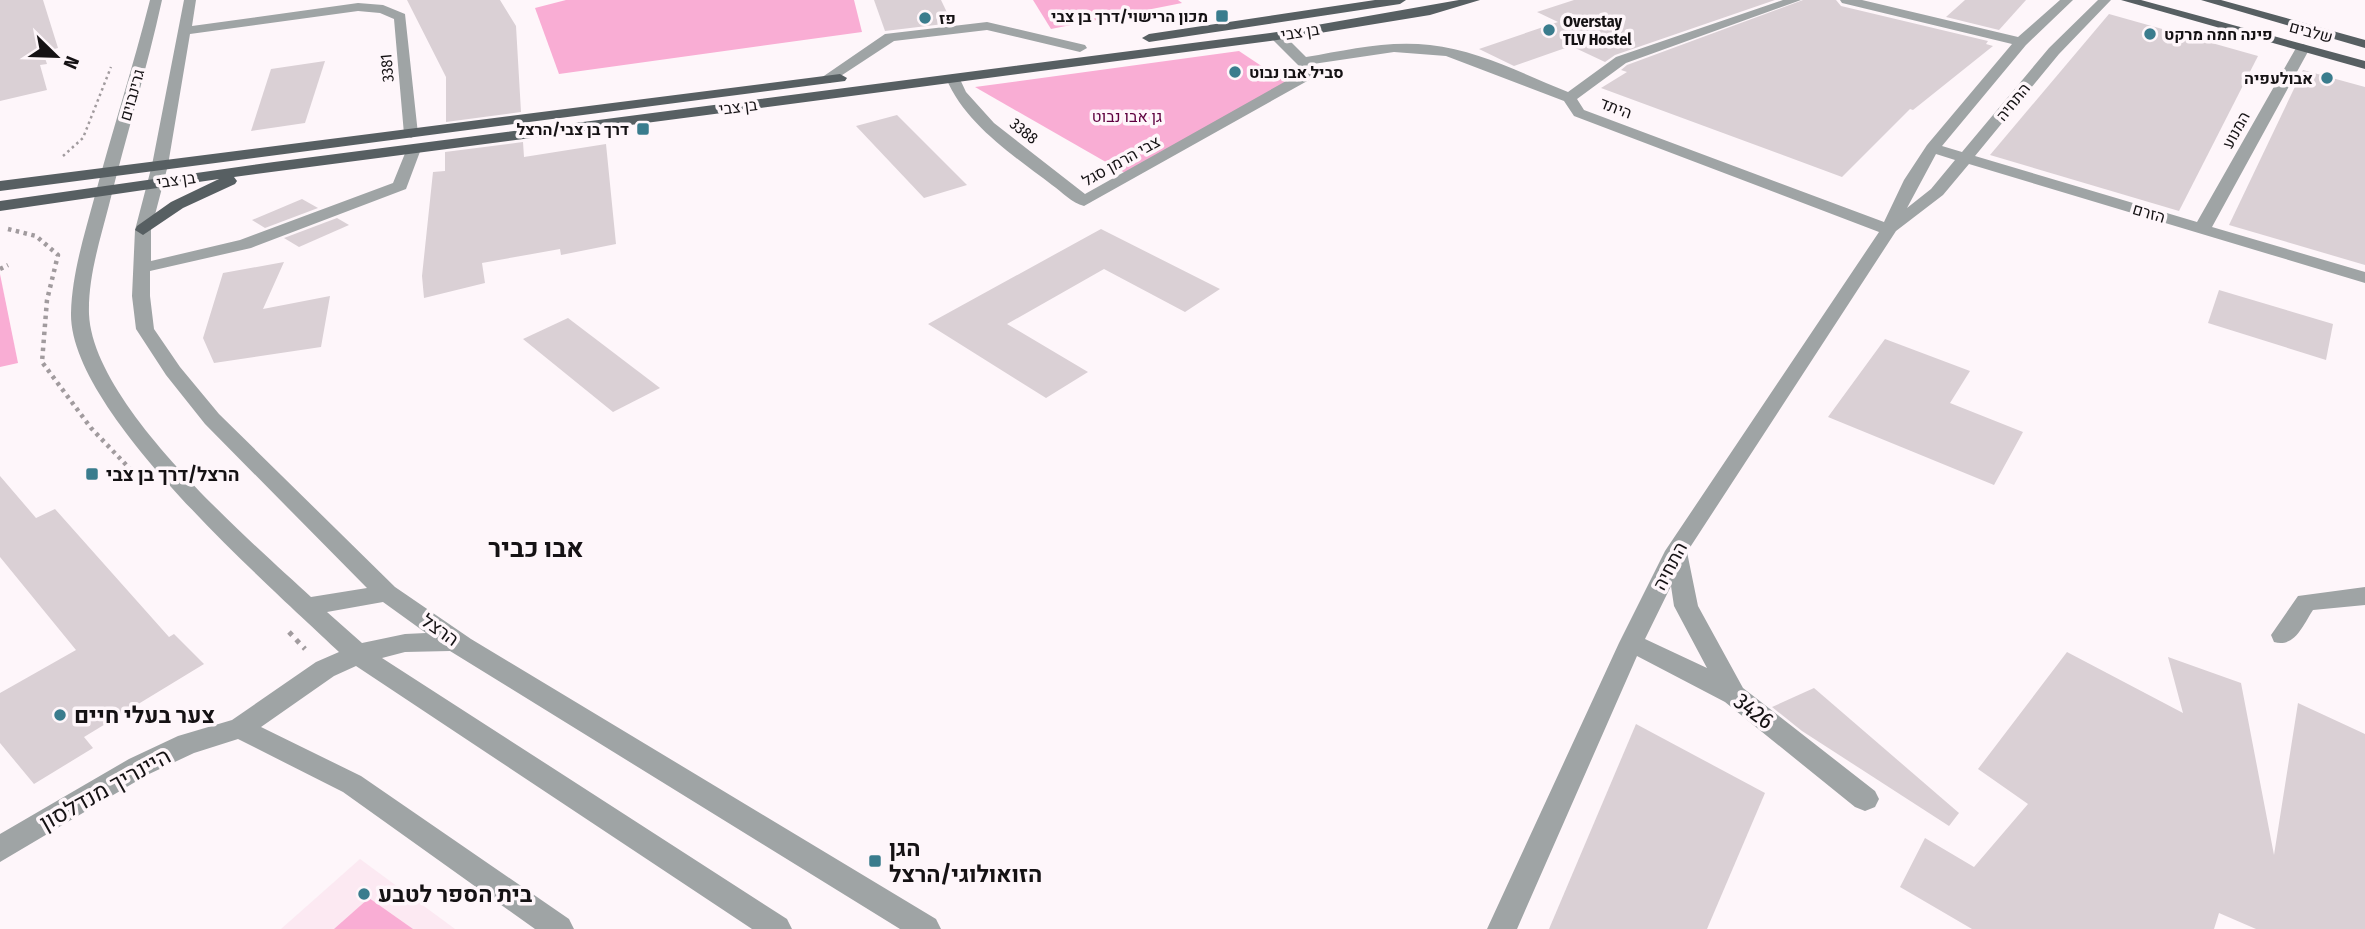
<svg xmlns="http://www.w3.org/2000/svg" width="2365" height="929" font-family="'Fira Sans Condensed',Heebo,sans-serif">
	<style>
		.built { fill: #fce9f2 }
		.green { fill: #f9add4 }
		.building { fill: #dad0d5 }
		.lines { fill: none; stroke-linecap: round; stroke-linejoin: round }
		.path-far2 { stroke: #a19b9e; stroke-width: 2.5; stroke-dasharray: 2.5 3.5; stroke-linecap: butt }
		.path-far1 { stroke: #a19b9e; stroke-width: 4.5; stroke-dasharray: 3.5 4.5; stroke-linecap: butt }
		.path { stroke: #a19b9e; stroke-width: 5; stroke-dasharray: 4.5 6; stroke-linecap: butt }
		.minor { fill: #9fa4a5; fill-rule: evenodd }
		.major { fill: #575f62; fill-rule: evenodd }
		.poi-dot { fill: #3a7c8d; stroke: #fef6fa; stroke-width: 2.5 }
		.labels { text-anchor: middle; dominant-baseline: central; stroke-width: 7; stroke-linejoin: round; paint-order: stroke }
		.far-poi-label { font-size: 16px; font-weight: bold; fill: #151214; stroke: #fef6fa; text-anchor: start }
		.far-street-label { font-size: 16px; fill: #151214; stroke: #fef6fa }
		.far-park-label { font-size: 16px; fill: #5e003f; stroke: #fef6fa }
		.poi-label { font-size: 19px; font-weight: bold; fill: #151214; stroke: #fef6fa; text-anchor: start }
		.street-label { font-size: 19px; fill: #151214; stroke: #fef6fa }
		.near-street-label { font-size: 23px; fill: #151214; stroke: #fef6fa }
		.near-poi-label { font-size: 23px; font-weight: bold; fill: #151214; stroke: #fef6fa; text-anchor: start }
		.district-label { font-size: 26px; font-weight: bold; fill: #151214; stroke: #fef6fa }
	</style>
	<rect width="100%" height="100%" fill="#fef6fa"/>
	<path class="built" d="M360,859L455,929H281Z"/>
	<g class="green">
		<path d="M566,0H854L862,32L559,74L535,8Z"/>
		<path d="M1033,0H1178L1182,3L1051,29Z"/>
		<path d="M1239,51L1287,83L1125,173L975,87Z"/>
		<path d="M0,274L18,363L0,367Z"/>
		<path d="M369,898L413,929H334Z"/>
	</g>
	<g class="building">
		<path d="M0,0H43L58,48L43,52L47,64L40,65L47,90L0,101Z"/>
		<path d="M407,0H500L516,26L521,112L446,122V77Z"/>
		<path d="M874,0H941L952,23L885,31Z"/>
		<path d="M1574,0H1775L1615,55L1605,62L1571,46L1514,66L1479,49L1558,22L1537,12Z"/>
		<path d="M1803,0H1836L1841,6L1988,41L1986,44L1993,46L1913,110L1910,109L1842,177L1601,88L1627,72L1621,70L1627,65Z"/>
		<path d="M1965,0H2026L1999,30L1946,17Z"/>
		<path d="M2109,14L2258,56L2179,211L1990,155Z"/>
		<path d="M325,61L305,123L251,131L271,69Z"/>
		<path d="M2303,70L2365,87V265L2229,225Z"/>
		<path d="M897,115L967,185L924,198L856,126Z"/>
		<path d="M523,142L524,157L606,144L616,244L561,255L560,249L482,263L485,283L424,298L422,276L433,172L445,171V152Z"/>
		<path d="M302,199L318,208L265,228L252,220Z"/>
		<path d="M337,218L349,225L299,247L284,238Z"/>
		<path d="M1101,229L1220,289L1185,312L1104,269L1007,324L1088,372L1046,398L928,324Z"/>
		<path d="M284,262L263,309L330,296L321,347L214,363L203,338L223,273Z"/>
		<path d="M2219,290L2333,324L2326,360L2208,323Z"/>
		<path d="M568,318L660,388L613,412L523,339Z"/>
		<path d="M1885,339L1970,371L1950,403L2023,432L1994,485L1828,417Z"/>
		<path d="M0,476L36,518L55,509L169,637L174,634L204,664L84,737L93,748L34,784L0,743V693L76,650L0,557Z"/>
		<path d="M2067,652L2183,713L2168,657L2241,683L2274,855L2298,703L2365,734V929H2256L2219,913L2214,929H1972L1900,887L1925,838L1974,867L2028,804L1978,769Z"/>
		<path d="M1814,688L1959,813L1949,826L1802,731L1772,707Z"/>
		<path d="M1636,724L1765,793L1707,929H1549Z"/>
	</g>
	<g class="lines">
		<path class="path-far2" d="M63,156L83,138L111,67"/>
		<g class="path-far1">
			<path d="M8,229L36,236L58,255L47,300L42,362L91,428L132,471"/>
			<path d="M0,269L8,265"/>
		</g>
		<path class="path" d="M289,632L305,649"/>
		<g class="minor">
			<path d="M150,0H162C147,69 126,136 109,205C100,240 88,277 89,314C93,405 246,537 311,597L367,588L205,424L166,375L136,329L132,296L135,230L152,165L184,0H196L192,26L358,3L383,5L405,14L418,134L411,138L404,134L394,19L380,13L358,11L190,34L168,165L151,230V261L240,240L393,183L408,146H418L421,149L406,189L251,248L150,271V296L154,329L180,367L219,414L395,587L471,639L936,919L941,929H900L450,651L405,652L382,658L787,919L792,929H752L356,666L334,676L261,727L361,776L569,919L574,929H535L343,792L238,739L194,753L147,775L0,862V834L129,759L178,736L232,720L316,662L339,652C269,585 69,412 71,313C72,274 84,236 94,199C112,132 133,67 150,0ZM383,602L426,633L405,634L362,643L327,612Z"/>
			<path d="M1783,0H1801L1626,63L1577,99L1584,110L1884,222L1904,180L1927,145L2012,44L1842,3L1840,0H1862L2018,37L2060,0H2073L2026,45L1942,146L1962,152L2049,48L2098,0H2111L2059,54L1975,156L2197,222L2296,48L2303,44L2310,48L2212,227L2365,272V283L1969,164L1943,195L1896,231L1687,552L1698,606L1743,688L1875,791L1879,799L1875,807L1865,811L1855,807L1725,702L1637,656L1517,929H1487L1619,643L1665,551L1879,232L1574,116L1564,101L1446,56L1394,52L1313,64L1320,72L1318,75L1084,206C1072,203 1062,192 1052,185C1014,156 965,124 946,78L953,74L958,75L966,92L994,123L1085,194L1304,71L1272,39V33H1282L1306,57C1347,50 1388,40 1430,45C1478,50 1523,74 1568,92L1616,57ZM1936,154L1955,160L1931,189L1907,208ZM1671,586L1674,606L1707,668L1645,639Z"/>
			<path d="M987,22L1085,45L1087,48L1080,52L987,30L894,41L830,83H820L818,80L885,34Z"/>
			<path d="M2365,587V605L2313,610C2303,625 2295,648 2274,642L2271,635L2298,596Z"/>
		</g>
		<g class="major">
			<path d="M1375,0H1406L1400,4L1149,42L1142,38L1149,34Z"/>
			<path d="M1459,0H1480L1430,15L1277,40L234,177L237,181L235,184L183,208L143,235L135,230L137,226L171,202L219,179L0,211V201L274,162L1277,32Z"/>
			<path d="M2121,0H2141L2365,61V69Z"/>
			<path d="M2201,0H2221L2365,40V48Z"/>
			<path d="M840,74L847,78L845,81L0,191V181Z"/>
		</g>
	</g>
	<g class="poi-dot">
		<rect x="1215" y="9" width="14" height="14" rx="3.5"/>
		<circle cx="925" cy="18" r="7"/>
		<circle cx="1549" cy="30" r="7"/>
		<circle cx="2150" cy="34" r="7"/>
		<circle cx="1235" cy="72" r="7"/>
		<circle cx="2327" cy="78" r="7"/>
		<rect x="636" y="122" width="14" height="14" rx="3.5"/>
		<rect x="85" y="467" width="14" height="14" rx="3.5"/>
		<circle cx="60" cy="715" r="7"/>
		<rect x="868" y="854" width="14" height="14" rx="3.5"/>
		<circle cx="364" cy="894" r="7"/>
	</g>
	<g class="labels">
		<g class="far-poi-label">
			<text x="1208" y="16" text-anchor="end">מכון הרישוי/דרך בן צבי</text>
			<text x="939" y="18">פז</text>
			<text x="1563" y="21">Overstay<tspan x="1563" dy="18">TLV Hostel</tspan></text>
			<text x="2164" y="34">פינה חמה מרקט</text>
			<text x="1249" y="72">סביל אבו נבוט</text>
			<text x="2313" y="78" text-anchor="end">אבולעפיה</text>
			<text x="629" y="129" text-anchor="end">דרך בן צבי/הרצל</text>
		</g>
		<g class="far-street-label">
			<text transform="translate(1300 32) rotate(-9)">בן צבי</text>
			<text transform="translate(2311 32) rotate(15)">שלבים</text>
			<text transform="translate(387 68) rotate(-95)">3381</text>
			<text transform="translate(132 95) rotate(-74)">גרינבוים</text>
			<text transform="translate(2013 102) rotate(-51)">התחיה</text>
			<text transform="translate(738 107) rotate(-7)">בן צבי</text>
			<text transform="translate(1616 108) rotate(21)">היתד</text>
			<text transform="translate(2236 130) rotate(-61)">המנוע</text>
			<text transform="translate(1024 131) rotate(39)">3388</text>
			<text transform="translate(1121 161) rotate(-29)">צבי הרמן סגל</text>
			<text transform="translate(176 180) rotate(-8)">בן צבי</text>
			<text transform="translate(2149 213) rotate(17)">הזרם</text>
		</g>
		<g class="far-park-label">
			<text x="1127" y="116">גן אבו נבוט</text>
		</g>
		<g class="poi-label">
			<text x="106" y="474">הרצל/דרך בן צבי</text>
		</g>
		<g class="street-label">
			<text transform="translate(1670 566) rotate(-62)">התחיה</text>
			<text transform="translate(440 630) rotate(35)">הרצל</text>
		</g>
		<g class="near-street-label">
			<text transform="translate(1754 711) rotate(37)">3426</text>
			<text transform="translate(105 789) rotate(-29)">היינריך מנדלסון</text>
		</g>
		<g class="near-poi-label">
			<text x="74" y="715">צער בעלי חיים</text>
			<text x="889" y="848">הגן<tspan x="889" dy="26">הזואולוגי/הרצל</tspan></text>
			<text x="378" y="894">בית הספר לטבע</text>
		</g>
		<g class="district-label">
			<text x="536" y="548">אבו כביר</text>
		</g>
	</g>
	<g transform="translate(56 56) rotate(113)" stroke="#fef6fa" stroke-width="5" paint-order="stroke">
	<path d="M0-5L12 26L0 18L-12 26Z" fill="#151214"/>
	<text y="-10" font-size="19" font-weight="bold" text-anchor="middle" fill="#151214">N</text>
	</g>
</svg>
